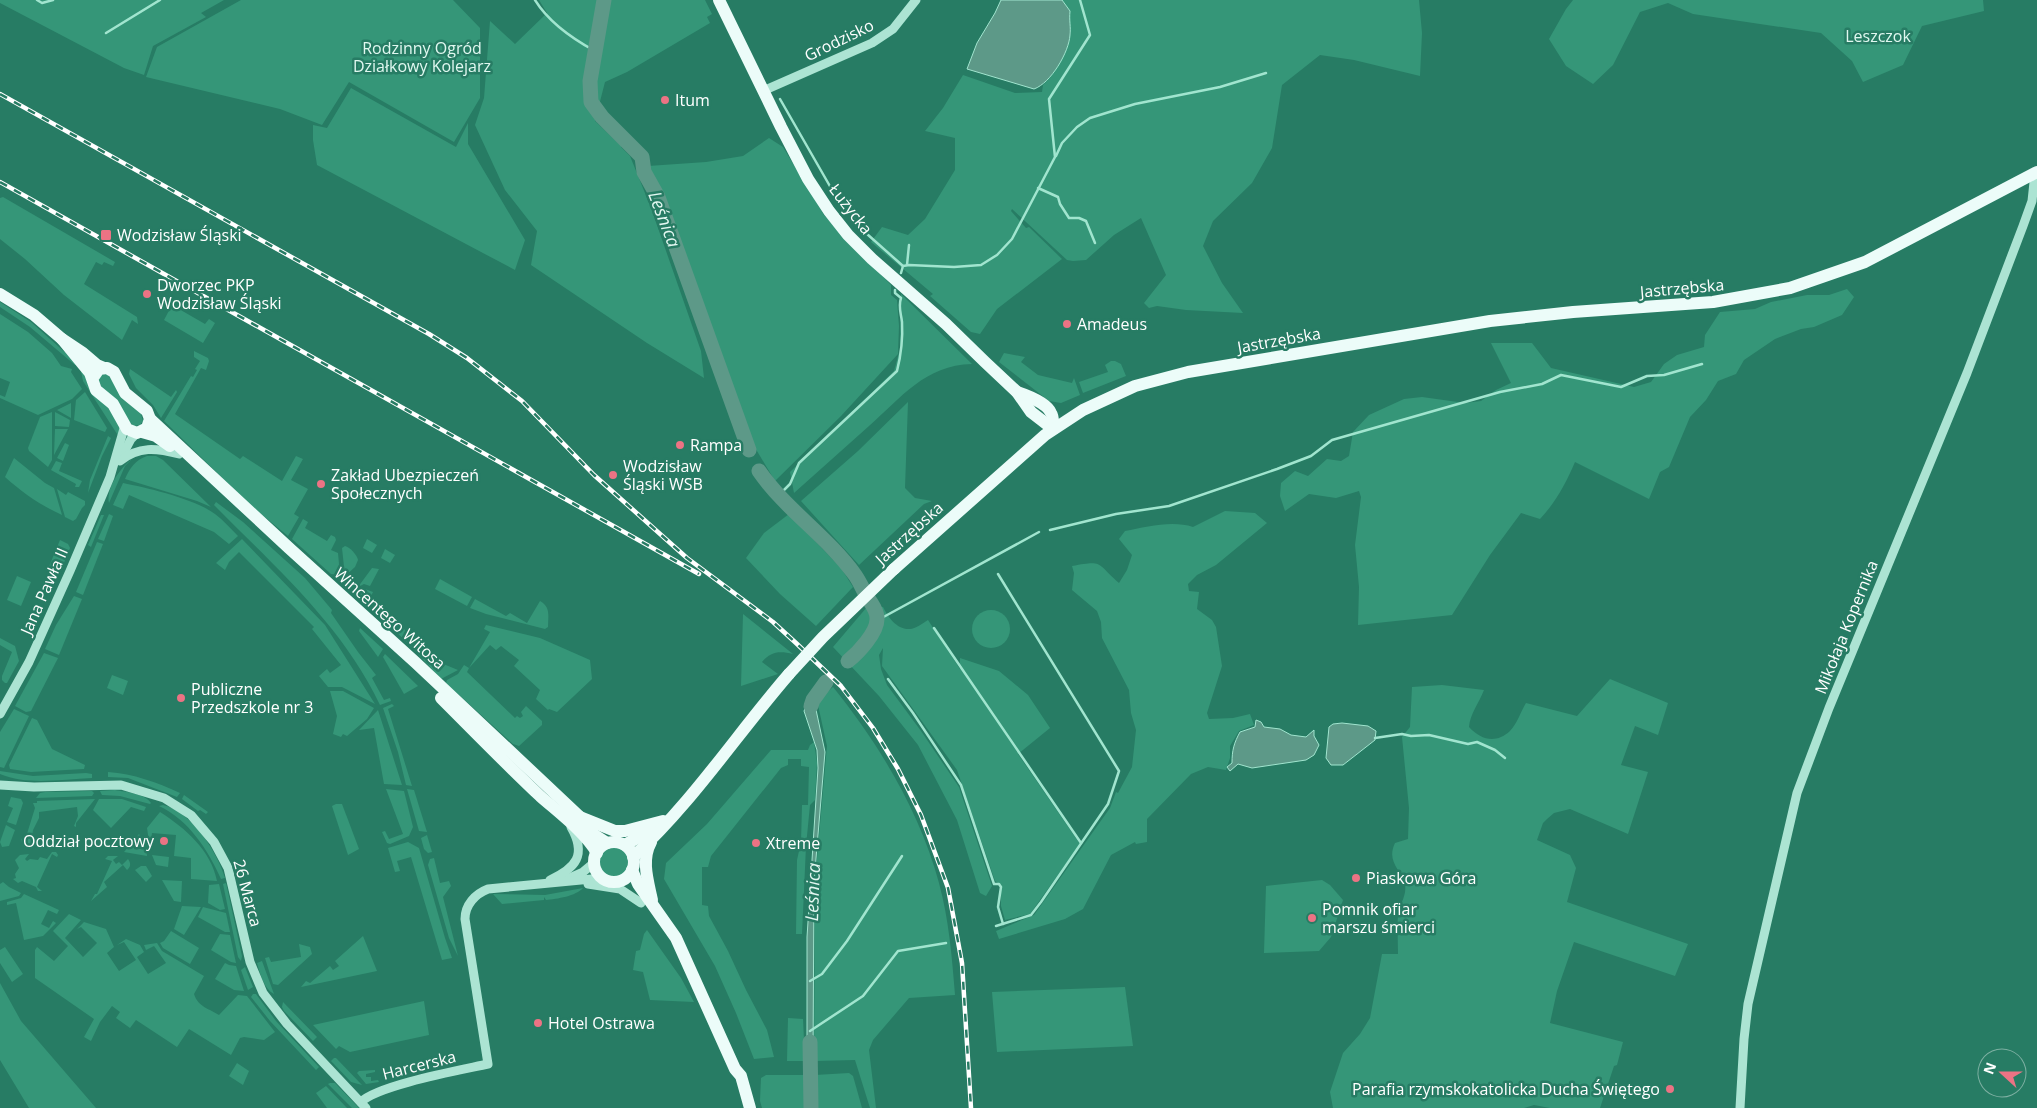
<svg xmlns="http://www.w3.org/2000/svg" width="2037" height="1108" font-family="'Open Sans',sans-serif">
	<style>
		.green { fill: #359678 }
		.water { fill: #5d9988; stroke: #a1e5cf }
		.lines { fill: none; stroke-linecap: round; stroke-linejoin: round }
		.stream { stroke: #a1e5cf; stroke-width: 2.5 }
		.river { stroke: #5d9988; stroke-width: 15 }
		.minor { stroke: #ace4d3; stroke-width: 9 }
		.major { stroke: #ecfcf9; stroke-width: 12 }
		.rail-casing { stroke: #fff; stroke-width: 4.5 }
		.rail { stroke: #277c64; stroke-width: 2.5; stroke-dasharray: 8; stroke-linecap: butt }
		.major-bridge { stroke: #ecfcf9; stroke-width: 12 }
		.poi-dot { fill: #ec7384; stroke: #277c64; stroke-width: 2 }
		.labels { text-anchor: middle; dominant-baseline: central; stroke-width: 5; stroke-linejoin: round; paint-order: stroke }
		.park-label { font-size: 16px; fill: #e0f8f0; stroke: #277c64 }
		.street-label { font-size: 16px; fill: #fff; stroke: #277c64 }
		.poi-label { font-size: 16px; fill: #fff; stroke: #277c64; text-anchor: start }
		.water-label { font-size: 18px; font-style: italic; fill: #e3f7f1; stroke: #277c64 }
	</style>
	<rect width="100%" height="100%" fill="#277c64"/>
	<g class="green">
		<path d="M0,0H224L201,13L206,17L153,46L144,75L124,68L0,3Z"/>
		<path d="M241,0H453L480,28V98L454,142L349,82L322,125L280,109L146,77L157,47Z"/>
		<path d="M539,0H705L712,14L707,17L710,23L627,72L605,82L595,121L619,144L622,138L623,139L621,147L630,156L651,208L701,351L704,378L647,343L531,265L537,231L505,190L475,125L484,98L490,21L515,44L547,13Z"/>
		<path d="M1062,0H1419L1422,33L1420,76L1354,60L1320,55L1282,85L1272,148L1252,183L1213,221L1203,246L1222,283L1243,313L1186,310L1157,306L1149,308L1144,303L1166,275L1141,218L1114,235L1086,260L1073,261L1067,260L1012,209L1011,211L1026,228L1029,227L1062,259L997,309L980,334L971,332L930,296L933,294L871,242L882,227L908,235L925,219L955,170V138L925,131L943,108L963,75L1015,93L1042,92L1043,85L1051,76L1071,33L1068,24L1070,11Z"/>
		<path d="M1573,0H1983L1984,11L1922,26L1903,65L1863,82L1852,61L1821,33L1693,14L1668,3L1640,12L1613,65L1593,84L1566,66L1549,39L1566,9Z"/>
		<path d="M351,88L456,147L468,123V144L525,240L515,270L317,165L313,140V125L327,128Z"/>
		<path d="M769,138L783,147L824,215L891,285V295L897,300L899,326L898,354L841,416L775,481L751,441L659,187L648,166L706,162L743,156Z"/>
		<path d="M3,197L115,262L113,266L104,262L102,265L96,262L84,284L137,317L138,324L132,320L122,340L64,295L25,259L0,239V198Z"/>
		<path d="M1847,289L1854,297L1842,315L1814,327L1801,329L1775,339L1744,360L1736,374L1718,381L1706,400L1690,417L1669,467L1660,472L1649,499L1575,462C1566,483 1556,502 1540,519L1521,513L1490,555L1452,615L1358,625L1359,587L1355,545L1361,497L1359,491L1336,498L1309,494L1285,511L1280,496L1281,483L1295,471L1308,476L1327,459L1341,461L1349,456L1353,432L1369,415L1404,399L1422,397L1465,403L1481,401L1496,390L1511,383L1491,343H1532L1551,368L1634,387L1651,382L1664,364L1677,355L1704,347L1705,335L1720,312L1755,309L1771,302L1807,295H1829Z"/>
		<path d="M901,294L972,364C925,365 901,398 869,426C844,448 819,471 794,493L790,472L894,371L900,349Z"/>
		<path d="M0,302L31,322L78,364L75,365L30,327L0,307Z"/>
		<path d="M172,305L205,324L209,319L215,323L203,343L164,320Z"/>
		<path d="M0,314L28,332L52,353L61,366L72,369L71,372L82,389L72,399L38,415L0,398V395L5,397L10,382L0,378Z"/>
		<path d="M194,351L208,358L209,361L206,370L201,368L175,414L240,459L243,456L282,481L296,456L303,459L291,480L308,489L294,514L299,517L288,536L250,505L164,421L191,376L193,377L197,370L195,369L200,361L194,357Z"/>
		<path d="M1004,353L1025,357L1021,362L1038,375L1072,383L1074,378L1080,395L1061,403L1049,401L999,362Z"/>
		<path d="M1111,361H1115L1121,364L1126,376L1083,393L1079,382L1108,372L1105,365Z"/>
		<path d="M130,369L171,397L176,390L177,392L161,418L153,405L136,388L129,374Z"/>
		<path d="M81,371L121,425L119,437L83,381Z"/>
		<path d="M105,374L108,375L141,414L143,421L140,425L134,426C120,416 107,396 98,381L101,375Z"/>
		<path d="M85,392L107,428L105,432L74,420L76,400Z"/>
		<path d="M908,402L905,488L915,498L932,501L924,504L859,565L801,501L858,451Z"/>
		<path d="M71,403V418L57,410Z"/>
		<path d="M52,412V460L48,467L29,451L28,448L40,417Z"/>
		<path d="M55,412L70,420L69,427L55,426Z"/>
		<path d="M55,429H68L54,455Z"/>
		<path d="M108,436L111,438L102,456L88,493L90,480Z"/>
		<path d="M65,443L69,445L63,461L57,458Z"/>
		<path d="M147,456H156L163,460L211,507L197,501L125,479C130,468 135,460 147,456Z"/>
		<path d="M14,458L45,483L54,488L62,515C40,505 23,493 5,477Z"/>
		<path d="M132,459L125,466L109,503C106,488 120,468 132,459Z"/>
		<path d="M56,461L62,463L59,471L82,481L79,487H75L76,484L51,470Z"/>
		<path d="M123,483C148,488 195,499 215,514C223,520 230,528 238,536L229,544L214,532L129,495L123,509L113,505Z"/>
		<path d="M57,489L66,495L68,492L85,501V505L82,508L76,519L73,521L65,517Z"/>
		<path d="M216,502L243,522L305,578L332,610L331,613L358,652L376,675L372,678L384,700L390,698L391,701L380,705C342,625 275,567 214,505Z"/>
		<path d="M1225,511L1255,513L1267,523L1216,565L1197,575L1188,584L1189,591L1199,592L1197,609L1212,620L1216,627L1222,666L1207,713L1209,719L1233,718L1250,714L1254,725L1239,731L1230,746V758L1226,770L1208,767L1191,774L1147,819V842L1136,844L1135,842L1111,855L1083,909L1065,919L999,939L996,931L1034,915L1110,808L1116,792L1118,793L1132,767L1136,730L1131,713L1129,690L1102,638L1101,622L1097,611L1072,590L1074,573L1072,566C1104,560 1096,563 1119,583L1127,570L1132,555L1119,539L1125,531C1146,527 1172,520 1193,527Z"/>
		<path d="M109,514L113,516L104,541L98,539Z"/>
		<path d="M789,514L841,568L853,587L816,626L780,594L746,558L764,533Z"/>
		<path d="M101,515H104L91,547L88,545Z"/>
		<path d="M303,519L308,522L305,528L327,541L331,535L335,537L336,540L331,550L338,553L340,575L331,574L292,539Z"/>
		<path d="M242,539L325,625L375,704L342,687H328L319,676L327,669L330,673L341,665L312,629L314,627L239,552L229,562L225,570L216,563Z"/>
		<path d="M367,539L377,545L372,553L363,548Z"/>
		<path d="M60,540L68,544L70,548L63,565L51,570L48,569Z"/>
		<path d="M97,542L103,544L83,595L76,592Z"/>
		<path d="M345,546C350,547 357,555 358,560L355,567L345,576L342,548Z"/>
		<path d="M385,549L395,555L390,563L381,558Z"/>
		<path d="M372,568L379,569L370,586L364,584L358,587Z"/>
		<path d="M17,576L31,582L21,606L7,600Z"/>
		<path d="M440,579L472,597L467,606L435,589Z"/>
		<path d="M365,589L373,592L370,598L441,663L458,670L441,679L406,641L363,602L360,592Z"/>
		<path d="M74,596L82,599L59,655L45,649L56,625Z"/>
		<path d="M475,599L506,616L510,613L527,623L540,601C551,607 548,616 548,627L545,629L486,614L470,608Z"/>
		<path d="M867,607H883C888,617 897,630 910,629C915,629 923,623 928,620L960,669V658L999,671L1028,695L1050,728L1018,754L1080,844L1030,914L1005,920L1001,906V885L995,881L957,770L882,666L883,648L879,655L881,669L887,685L921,731L959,787L992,886L986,896L980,893L957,820L918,745L879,696L833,647Z"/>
		<circle cx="991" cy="629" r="19"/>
		<path d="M743,614L793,654C780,651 771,651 762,662L778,674L741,686Z"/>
		<path d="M486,625L540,638L590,660L592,679L557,712L549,709L548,710L536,699L540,690L514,666L519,660L501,646L496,650L490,645L469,668L467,672L515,718L517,716L520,718L523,716L521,712L526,706L542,721V725L519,746L513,744L446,683L447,680L458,674L464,665L469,668L490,632L484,629Z"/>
		<path d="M360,628L383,649L378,657L359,631Z"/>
		<path d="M0,638L15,646L19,661L7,683H5L2,680V676L12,652L0,645Z"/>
		<path d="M44,653L58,658L31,711L26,712L15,706Z"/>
		<path d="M385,654L418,686L404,694L383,657Z"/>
		<path d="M112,675L128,681L123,695L107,688Z"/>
		<path d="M1610,679L1668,703L1658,735L1635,726L1621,765L1648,772L1628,834L1570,809L1554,813L1547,819L1543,823L1537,840L1570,855L1576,868L1567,902L1688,944L1675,976L1574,942L1557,991L1550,1023L1623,1042L1617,1065L1614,1066L1600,1108H1550L1534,1105L1524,1108H1333L1330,1092L1343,1053L1360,1034L1370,1018L1382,954H1398C1398,941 1397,928 1398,915C1399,905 1407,896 1405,885C1401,869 1386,862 1395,843L1408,839L1409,808L1402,737L1410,727L1412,687L1442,685L1484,690C1479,703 1470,714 1469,727C1481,740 1496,744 1510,731C1517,724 1521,711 1526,703L1577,716Z"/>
		<path d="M833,687C879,744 920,812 939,883C949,920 952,957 955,995L909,998L873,1040L869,1050L876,1108H870L855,1060L814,1061L815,881L827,746L818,705L825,694Z"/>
		<path d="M330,691H343L374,708L367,719L347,736L343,734L341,737L333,734L337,716Z"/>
		<path d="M392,704L394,706L388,709L412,786L406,785L398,752L383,708Z"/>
		<path d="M14,709L29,716L4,768L0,767V732Z"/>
		<path d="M378,710L402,785L384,784L374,728L359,730Z"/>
		<path d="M32,718L37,720L52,749L85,765L84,769L31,772L10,769L9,765Z"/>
		<path d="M814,742L817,763L815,800L810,805L806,846L802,934H796L797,860L801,842L802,805H808L809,767L801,766V759H788V765L781,768L711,856L708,867H702V905L708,906L709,916L728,951L746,990L767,1030L774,1057L754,1059L736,1013L715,966L664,879L666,863L707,824L771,750H808L810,745Z"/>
		<path d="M0,771L33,776L86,773L92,774V778C63,779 28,786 0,774Z"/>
		<path d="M108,772C134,774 156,782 180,793L177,797L128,778L108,777Z"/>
		<path d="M386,789L404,791L413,827L409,836L390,844L387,843L382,832L385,831L389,839L403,834Z"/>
		<path d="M407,789L414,790L427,832L419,831Z"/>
		<path d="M115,790C126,792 146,794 151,803L150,804L120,796L102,795L100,791Z"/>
		<path d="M92,791L94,793L92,796L36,798L40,793L45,792Z"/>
		<path d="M184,795L208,812L206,814L200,810L198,811L182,799Z"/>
		<path d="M11,797L21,799L23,803L16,825L7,822L13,808L8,806Z"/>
		<path d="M95,799L76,823V827L74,826L78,816L77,807L39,812V818L33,830L30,847H23L21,839L26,837L35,808L33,803H37V801Z"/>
		<path d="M99,799H122L146,807L144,811L131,807L111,828L93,810Z"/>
		<path d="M336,804H342L359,849L348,855L332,806Z"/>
		<path d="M163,805C191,811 218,853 225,878L221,879C208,850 189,820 159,806Z"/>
		<path d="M160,812C185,828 211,850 217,881L191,879V858L174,856L176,835L152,833L151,841H149L147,828Z"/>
		<path d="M6,825L15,830L9,846L2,847L0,842Z"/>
		<path d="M139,834L146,845L147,856L124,852Z"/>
		<path d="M427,835L432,852L428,853L424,849L421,838Z"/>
		<path d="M408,842L419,848L445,938L452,958L442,960L411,857L397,861L400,871L395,872L388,848Z"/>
		<circle cx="614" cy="861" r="16"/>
		<path d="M52,852H56L58,855L57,857L52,854L37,887L42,891H38L36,887L22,881L18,883L13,879L16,878L15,874L19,868L15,860L20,855L29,854L25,859L27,861L30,859L38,860L40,857L47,859Z"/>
		<path d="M152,855L169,857L168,867L156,865Z"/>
		<path d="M108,856H118L113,860L116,864L119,862L122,865L128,859C131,863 131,867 127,870L123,865L104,882L107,887L91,901L95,894H97L112,861L105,859Z"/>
		<path d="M434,858L440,883L449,881L451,886L443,897L458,956L449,938L428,865L430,859Z"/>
		<path d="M141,866H146L152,876L146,882L135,870Z"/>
		<path d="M162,880L182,881L181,902L174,901Z"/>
		<path d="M1322,880L1330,885L1343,900L1331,937L1319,951L1264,953L1266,886Z"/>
		<path d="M3,882L9,887L21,893L19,896L0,901V884Z"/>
		<path d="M226,883L242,956L241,961L238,957L223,884Z"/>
		<path d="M219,884L225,909L220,910L208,903L209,885Z"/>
		<path d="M583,888C576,896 557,899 546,900L544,897V900L502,904L493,894L545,895Z"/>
		<path d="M24,894L59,910L57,914L48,910L41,924L49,928L53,921L56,923L43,936L24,940L16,903L7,905V902L21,898Z"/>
		<path d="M182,906L201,907L184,935L174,929Z"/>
		<path d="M203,907L226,913L230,932H225L198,917Z"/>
		<path d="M69,914L81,920L65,938L83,957L97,943L81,927L77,929L84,922L106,929L114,947L107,953L119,971L136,960L124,942L117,945L126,939L140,945L144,952L137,957L148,974L166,963L154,946L146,950L144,945L157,943L162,951L204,976L194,994C198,1007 210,1009 219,1015L238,995L247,996L275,1032L264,1040L244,1037L240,1038L231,1055L189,1029L177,1047L136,1020L130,1028L116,1018L120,1012L112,1006L100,1022L91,1041L84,1037L94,1019L35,978V950L37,947L54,961L68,946L53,931Z"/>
		<path d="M647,930L681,978L694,1002L650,1000L643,972L633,970L636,951L640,950L644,934Z"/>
		<path d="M171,931L199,948L190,964L163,948L160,943L164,941Z"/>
		<path d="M220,934L230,935L236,963L231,962L211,950Z"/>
		<path d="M363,936L377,971L301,987L306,981L310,983L330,966L333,970L339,966L335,961Z"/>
		<path d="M299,944L310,947L312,954L278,985L273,984L265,958L269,957L271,962L301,957Z"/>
		<path d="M5,947L23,974L12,982L0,963V950Z"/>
		<path d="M262,961L274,994C264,989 260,974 257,963Z"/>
		<path d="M225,963L229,965L236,966L244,991L234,990L215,979Z"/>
		<path d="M245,967L253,987L248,990L241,970Z"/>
		<path d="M0,983L21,1021L96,1108H29L0,1060Z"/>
		<path d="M1125,987L1133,1046L997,1052L992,992Z"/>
		<path d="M253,994H256L276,1021L319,1067L316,1070L270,1021L251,997Z"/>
		<path d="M424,1001L429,1035L350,1052L339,1046L336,1049L313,1025Z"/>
		<path d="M283,1002L317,1037L313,1041L284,1011L282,1007Z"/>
		<path d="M788,1018L803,1019L805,1061H787Z"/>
		<path d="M334,1058H336L362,1085L351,1082L331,1061Z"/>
		<path d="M237,1063L249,1071L243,1085L229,1076Z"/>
		<path d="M375,1070V1072L366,1074V1077H371V1081L378,1080L379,1082L366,1084L357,1073L359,1071Z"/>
		<path d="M849,1073L853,1076L862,1108H816L815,1075Z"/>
		<path d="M766,1075H805L807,1108H762L760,1101L761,1078Z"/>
		<path d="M330,1083H335L359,1108H352L328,1084Z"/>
		<path d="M326,1086L347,1108H327L316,1093Z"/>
	</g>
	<g class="water">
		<path d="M1001,0H1062L1070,11C1069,21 1071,27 1070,35C1069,52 1051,83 1034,89L967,69L977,43L995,13Z"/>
		<path d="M818,684L823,694L815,705L825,752L814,882L813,1062H807V937L818,768L817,750L804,711L813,690Z"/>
		<path d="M1256,720L1261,722L1264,727L1280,729L1291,735L1306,737L1314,730V736L1319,745L1314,755L1306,760L1252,768L1238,764L1230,771L1227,767L1232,763C1232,750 1234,743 1240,732L1255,727Z"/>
		<path d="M1342,723L1368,726L1376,731L1375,740L1343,765H1331L1326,758L1329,727L1333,724Z"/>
	</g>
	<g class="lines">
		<g class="stream">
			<path d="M37,0L42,3L53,0"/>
			<path d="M535,0C548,21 573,39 595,51"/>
			<path d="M106,33L160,0"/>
			<path d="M780,99L839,202L867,234L903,266"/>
			<path d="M1056,156L1062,143L1077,127L1090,118L1135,104L1220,87L1266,73"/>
			<path d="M1038,188L1058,197L1060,204L1069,218H1079L1086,221L1095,243"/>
			<path d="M907,265L909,245"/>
			<path d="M901,273L903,266L909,265L954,267L981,265L997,255L1012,239L1055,157L1049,99L1090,35L1080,0"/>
			<path d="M778,496L790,484L799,463L897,371C901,355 903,339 902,322C901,313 898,307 901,298L895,293V290"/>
			<path d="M1050,530L1116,514L1169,506L1277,469L1311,456L1332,440L1500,392L1542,384L1561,375L1621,387L1647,376L1664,375L1702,364"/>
			<path d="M878,620L1039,532"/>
			<path d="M934,628L1081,843"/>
			<path d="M888,679L913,713L961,785L994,884H999L1001,887L998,907L1003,924"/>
			<path d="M1375,738L1402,734L1411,736L1429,735L1468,744L1477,742L1495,750L1505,758"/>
			<path d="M996,926L1031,915L1041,902L1108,804L1119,771L998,574"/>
			<path d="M810,981L822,974L847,941L902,856"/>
			<path d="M810,1031L863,996L898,951L946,943"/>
		</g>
		<g class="river">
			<path d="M604,0L590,81L591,102L602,117L642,157L644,172L658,197L749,450"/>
			<path d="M759,471C786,510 827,536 855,575C860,582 863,590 868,598C872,605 877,610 877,618C878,632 858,653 848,661"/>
			<path d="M811,706L813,700L826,682"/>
			<path d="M810,1042L811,1108"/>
		</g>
		<g class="minor">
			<path d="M763,91L872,43L893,29L916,0"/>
			<path d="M120,460L131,439L137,433"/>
			<path d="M120,461C139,446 156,448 179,454"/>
			<path d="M0,714L29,662L70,571L110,477L125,425"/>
			<path d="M0,785L34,787L121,785L164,798L191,815L214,842L228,868L250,962L263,993L287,1024L366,1108"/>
			<path d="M567,879L583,872L595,862"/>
			<path d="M550,880C576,868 587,855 571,827"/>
			<path d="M588,884L620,889L641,903"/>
			<path d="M361,1102C378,1085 461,1070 488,1064L465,919C465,905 475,894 488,889L602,878"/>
			<path d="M1740,1108L1744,1039L1748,1004L1797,793L1829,708L1967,373L2023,226L2032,201L2035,173"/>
		</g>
		<g class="major">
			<path d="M719,0L781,127L808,179L829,211L848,235L872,259L946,324L985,362L1017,392L1031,412L1053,429"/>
			<path d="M0,294L34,315L62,339L83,353L97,365L104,368"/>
			<path d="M62,339L90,373L96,390L113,404L127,429L137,433L147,428L150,419L147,411L125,393L114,372L107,368L99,369L92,379"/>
			<path d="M1017,392C1026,395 1047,403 1051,413C1054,417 1053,424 1053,429"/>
			<path d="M150,419L289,548L415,662L579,816L593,834L607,843"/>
			<path d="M142,432L156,436L170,446"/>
			<path d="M894,569L1045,435L1083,410L1135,386L1188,372L1490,321L1573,312L1713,302L1790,288L1865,262L2037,172"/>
			<path d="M441,698C474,731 506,764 540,796C558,812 585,832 597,853"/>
			<path d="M580,817L615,831H625L663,821"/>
			<path d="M651,842C641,860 648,881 652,900"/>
			<circle cx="614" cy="862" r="20"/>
			<path d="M625,845L657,826"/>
			<path d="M633,857C692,803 737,734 789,674"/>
			<path d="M632,870L638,884L676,938L735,1069L741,1076L750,1108"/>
		</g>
		<g class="rail-casing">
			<g id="rail">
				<path d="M0,94L429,334L467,358L522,401L594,475L687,558L773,622L796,643L841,686L873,728L898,769L921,815L948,888L962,963L971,1108"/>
				<path d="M0,182L699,574"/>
			</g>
		</g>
		<use href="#rail" class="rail"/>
		<path class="major-bridge" d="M789,674L823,637L894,569"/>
	</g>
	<g class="poi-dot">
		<circle cx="665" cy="100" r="5"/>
		<rect x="100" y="229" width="12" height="12" rx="2.5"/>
		<circle cx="147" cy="294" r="5"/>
		<circle cx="1067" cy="324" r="5"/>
		<circle cx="680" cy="445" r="5"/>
		<circle cx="613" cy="475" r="5"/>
		<circle cx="321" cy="484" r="5"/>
		<circle cx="181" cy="698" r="5"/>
		<circle cx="164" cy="841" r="5"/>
		<circle cx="756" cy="843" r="5"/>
		<circle cx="1356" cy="878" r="5"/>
		<circle cx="1312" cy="918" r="5"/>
		<circle cx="538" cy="1023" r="5"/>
		<circle cx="1670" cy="1089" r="5"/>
	</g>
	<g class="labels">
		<g class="park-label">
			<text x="1878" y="36">Leszczok</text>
			<text x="422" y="48">Rodzinny Ogród<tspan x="422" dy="18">Działkowy Kolejarz</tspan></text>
		</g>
		<g class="street-label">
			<text transform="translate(839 40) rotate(-26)">Grodzisko</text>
			<text transform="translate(851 209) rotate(52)">Łużycka</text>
			<text transform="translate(1682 288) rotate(-5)">Jastrzębska</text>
			<text transform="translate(1279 340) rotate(-10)">Jastrzębska</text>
			<text transform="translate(909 533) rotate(-42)">Jastrzębska</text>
			<text transform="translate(44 591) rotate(-66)">Jana Pawła II</text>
			<text transform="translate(390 618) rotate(42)">Wincentego Witosa</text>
			<text transform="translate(1846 627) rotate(-68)">Mikołaja Kopernika</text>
			<text transform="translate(248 893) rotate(75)">26 Marca</text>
			<text transform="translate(419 1065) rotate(-14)">Harcerska</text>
		</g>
		<g class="poi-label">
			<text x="675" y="100">Itum</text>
			<text x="117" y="235">Wodzisław Śląski</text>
			<text x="157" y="285">Dworzec PKP<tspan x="157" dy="18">Wodzisław Śląski</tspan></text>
			<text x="1077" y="324">Amadeus</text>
			<text x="690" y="445">Rampa</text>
			<text x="623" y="466">Wodzisław<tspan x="623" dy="18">Śląski WSB</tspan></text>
			<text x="331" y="475">Zakład Ubezpieczeń<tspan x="331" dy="18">Społecznych</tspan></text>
			<text x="191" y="689">Publiczne<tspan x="191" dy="18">Przedszkole nr 3</tspan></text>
			<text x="154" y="841" text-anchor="end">Oddział pocztowy</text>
			<text x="766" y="843">Xtreme</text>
			<text x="1366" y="878">Piaskowa Góra</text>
			<text x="1322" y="909">Pomnik ofiar<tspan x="1322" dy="18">marszu śmierci</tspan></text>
			<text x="548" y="1023">Hotel Ostrawa</text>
			<text x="1660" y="1089" text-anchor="end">Parafia rzymskokatolicka Ducha Świętego</text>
		</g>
		<g class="water-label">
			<text transform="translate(665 219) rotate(69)">Leśnica</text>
			<text transform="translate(812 892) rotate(-88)">Leśnica</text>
		</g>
	</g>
	<g transform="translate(2002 1073) rotate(291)"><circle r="24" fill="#277c64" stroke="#7db0a2"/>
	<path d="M0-4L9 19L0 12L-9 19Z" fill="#ec7384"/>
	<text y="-8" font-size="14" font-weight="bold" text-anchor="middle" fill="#ffffff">N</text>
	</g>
</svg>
